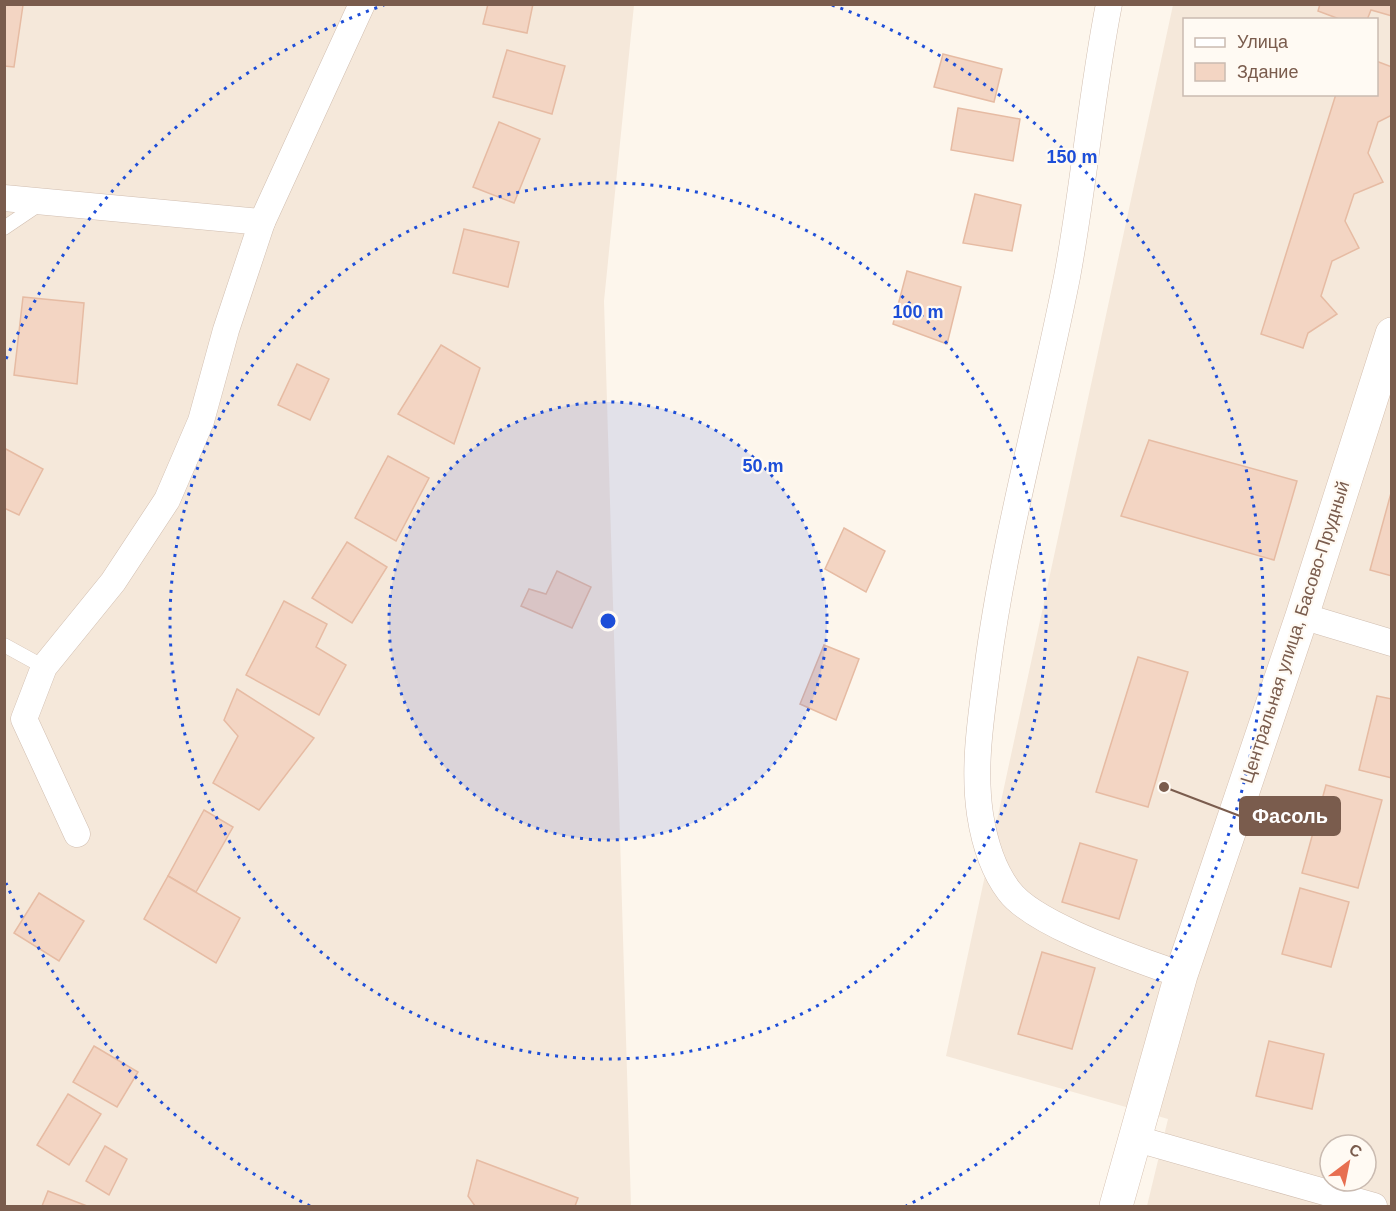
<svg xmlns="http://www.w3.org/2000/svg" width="1396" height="1211" font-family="Helvetica,sans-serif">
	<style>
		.residential { fill: #f5e8da; fill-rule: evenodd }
		.building { fill: #f3d5c3; stroke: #e6bba3; stroke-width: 1.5 }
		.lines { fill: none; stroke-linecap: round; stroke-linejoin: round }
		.lane-casing { stroke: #d1beb0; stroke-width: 15 }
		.street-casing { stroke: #d1beb0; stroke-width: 27 }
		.secondary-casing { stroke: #d6c0b0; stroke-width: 34 }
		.lane { stroke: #fff; stroke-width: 14 }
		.street { stroke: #fff; stroke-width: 26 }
		.secondary { stroke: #fff; stroke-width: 33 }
		.ring { fill: none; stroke: #1d4ed8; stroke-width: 3; stroke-dasharray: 3 6 }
		.labels { text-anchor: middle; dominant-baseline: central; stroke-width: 4.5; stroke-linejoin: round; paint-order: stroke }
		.street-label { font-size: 18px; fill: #7a5c4d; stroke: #fffaf3 }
		.centre { fill: #1d4ed8; stroke: #fffaf3; stroke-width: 3 }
		.ring-label { font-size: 18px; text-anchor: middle; font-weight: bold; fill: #1d4ed8; stroke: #fffaf3; stroke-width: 4.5; stroke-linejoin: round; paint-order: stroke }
		.leader { fill: none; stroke: #7a5c4d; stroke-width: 2 }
		.callout-dot { fill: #7a5c4d; stroke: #fffaf3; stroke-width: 2 }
		.callout { fill: #7a5c4d; stroke: #7a5c4d; stroke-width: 2 }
		.callout-label { font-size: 20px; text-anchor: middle; font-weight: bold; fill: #fff }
	</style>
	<rect width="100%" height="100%" fill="#fdf6ec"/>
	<g class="residential">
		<path d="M5,5H634L604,301L631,1206H5Z"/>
		<path d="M1173,5H1391V1206H1147L1168,1119L946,1056ZM1184,20H1376V94H1184ZM1330,1145H1366V1181H1330Z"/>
	</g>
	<g class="building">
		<path d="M4,4L23,5L14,67L4,66Z"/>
		<path d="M488,4H533L527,33L483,24Z"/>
		<path d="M1320,4H1392V16L1371,10L1367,20H1342L1318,11Z"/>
		<path d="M507,50L565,66L552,114L493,97Z"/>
		<path d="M943,54L1002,69L994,102L934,87Z"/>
		<path d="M1376,61L1392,67V115L1378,122L1368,153L1383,182L1354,194L1345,221L1359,248L1332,261L1321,296L1337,314L1308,333L1303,348L1261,334L1336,94H1376Z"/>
		<path d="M958,108L1020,119L1013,161L951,150Z"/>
		<path d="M499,122L540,139L514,203L473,187Z"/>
		<path d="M975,194L1021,205L1012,251L963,243Z"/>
		<path d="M464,229L519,242L508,287L453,273Z"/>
		<path d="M907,271L961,287L947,344L893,324Z"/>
		<path d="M23,297L84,303L77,384L14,375Z"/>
		<path d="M441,345L480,368L454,444L398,414Z"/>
		<path d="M297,364L329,379L310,420L278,405Z"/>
		<path d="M1149,440L1297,481L1274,560L1121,516Z"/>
		<path d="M4,448L43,469L19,515L4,508Z"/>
		<path d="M388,456L429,478L396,541L355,518Z"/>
		<path d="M1391,493H1392V576L1370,570Z"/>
		<path d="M844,528L885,551L866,592L825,569Z"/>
		<path d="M347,542L387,567L352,623L312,598Z"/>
		<path d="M557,571L591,587L572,628L521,606L529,589L546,594Z"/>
		<path d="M284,601L327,624L316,647L346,665L319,715L246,675Z"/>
		<path d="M824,645L859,659L836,720L800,704Z"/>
		<path d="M1138,657L1188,672L1148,807L1096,792Z"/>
		<path d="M237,689L314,738L259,810L213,783L238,736L224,720Z"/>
		<path d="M1377,696L1392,699V778L1359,770Z"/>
		<path d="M1326,785L1382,800L1358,888L1302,873Z"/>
		<path d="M204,810L233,827L196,892L168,876Z"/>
		<path d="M1080,843L1137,860L1119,919L1062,902Z"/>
		<path d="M168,876L240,918L216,963L144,919Z"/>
		<path d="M1300,888L1349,902L1331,967L1282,954Z"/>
		<path d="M39,893L84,921L59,961L14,933Z"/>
		<path d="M1042,952L1095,968L1072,1049L1018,1034Z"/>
		<path d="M1269,1041L1324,1054L1312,1109L1256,1096Z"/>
		<path d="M94,1046L138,1072L117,1107L73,1082Z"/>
		<path d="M68,1094L101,1114L69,1165L37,1145Z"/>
		<path d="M105,1146L127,1159L109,1195L86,1181Z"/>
		<path d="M477,1160L578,1198L575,1206H475L468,1196Z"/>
		<path d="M48,1191L87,1206H42Z"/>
	</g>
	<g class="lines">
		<g class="lane-casing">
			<g id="lane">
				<path d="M4,228L41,203"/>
				<path d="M4,645L44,667"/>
			</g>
		</g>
		<g class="street-casing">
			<g id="street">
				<path d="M1109,4C1091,95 1084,186 1067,277C1041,409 1004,538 987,671C981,718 973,766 980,814C984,840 993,870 1009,891C1035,926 1138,959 1181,975"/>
				<path d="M4,198L262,222"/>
				<path d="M1302,616L1392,643"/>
				<path d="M77,834L24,719L44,667L113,582L167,500L201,421L226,330L262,222L362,4"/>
				<path d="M1137,1139L1374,1206"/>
			</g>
		</g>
		<g class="secondary-casing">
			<path id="secondary" d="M1116,1206L1181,975L1302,616L1392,334"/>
		</g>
		<use href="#lane" class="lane"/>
		<use href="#street" class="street"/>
		<use href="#secondary" class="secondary"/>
	</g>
	<circle cx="608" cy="621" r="219" fill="#1d4ed8" fill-opacity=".12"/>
	<g class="ring">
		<circle cx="608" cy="621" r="219"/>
		<circle cx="608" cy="621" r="438"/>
		<path d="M310 1206A656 656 0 0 1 6 883M6 359A656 656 0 0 1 384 5M832 5A656 656 0 0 1 906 1206"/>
	</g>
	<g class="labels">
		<g class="street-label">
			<text transform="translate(1295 632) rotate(-72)">Центральная улица, Басово-Прудный</text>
		</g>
	</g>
	<circle cx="608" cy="621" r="9" class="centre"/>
	<g class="ring-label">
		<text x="1072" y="163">150 m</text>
		<text x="918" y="318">100 m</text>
		<text x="763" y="472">50 m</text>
	</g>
	<path class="leader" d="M1164 787L1240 816"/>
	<circle class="callout-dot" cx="1164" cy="787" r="6"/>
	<rect class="callout" x="1240" y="797" width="100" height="38" rx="6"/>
	<g class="callout-label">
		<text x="1290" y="823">Фасоль</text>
	</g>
	<rect width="1396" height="1211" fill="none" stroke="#7a5c4d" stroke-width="12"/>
	<rect x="1183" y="18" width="195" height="78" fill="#fffaf3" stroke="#cabbb1" stroke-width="1.5"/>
	<rect x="1195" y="38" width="30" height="9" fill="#ffffff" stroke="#cabbb1" stroke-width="1.5"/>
	<text x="1237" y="48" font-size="18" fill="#7a5c4d">Улица</text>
	<rect x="1195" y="63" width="30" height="18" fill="#f3d5c3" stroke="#cabbb1" stroke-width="1.5"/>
	<text x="1237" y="78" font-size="18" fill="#7a5c4d">Здание</text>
	<g transform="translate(1348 1163) rotate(32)"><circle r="28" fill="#fffaf3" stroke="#cabbb1" stroke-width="1.5"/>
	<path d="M0-4.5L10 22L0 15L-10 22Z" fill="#e76f51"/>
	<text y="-9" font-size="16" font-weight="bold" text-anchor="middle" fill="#7a5c4d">С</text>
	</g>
</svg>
